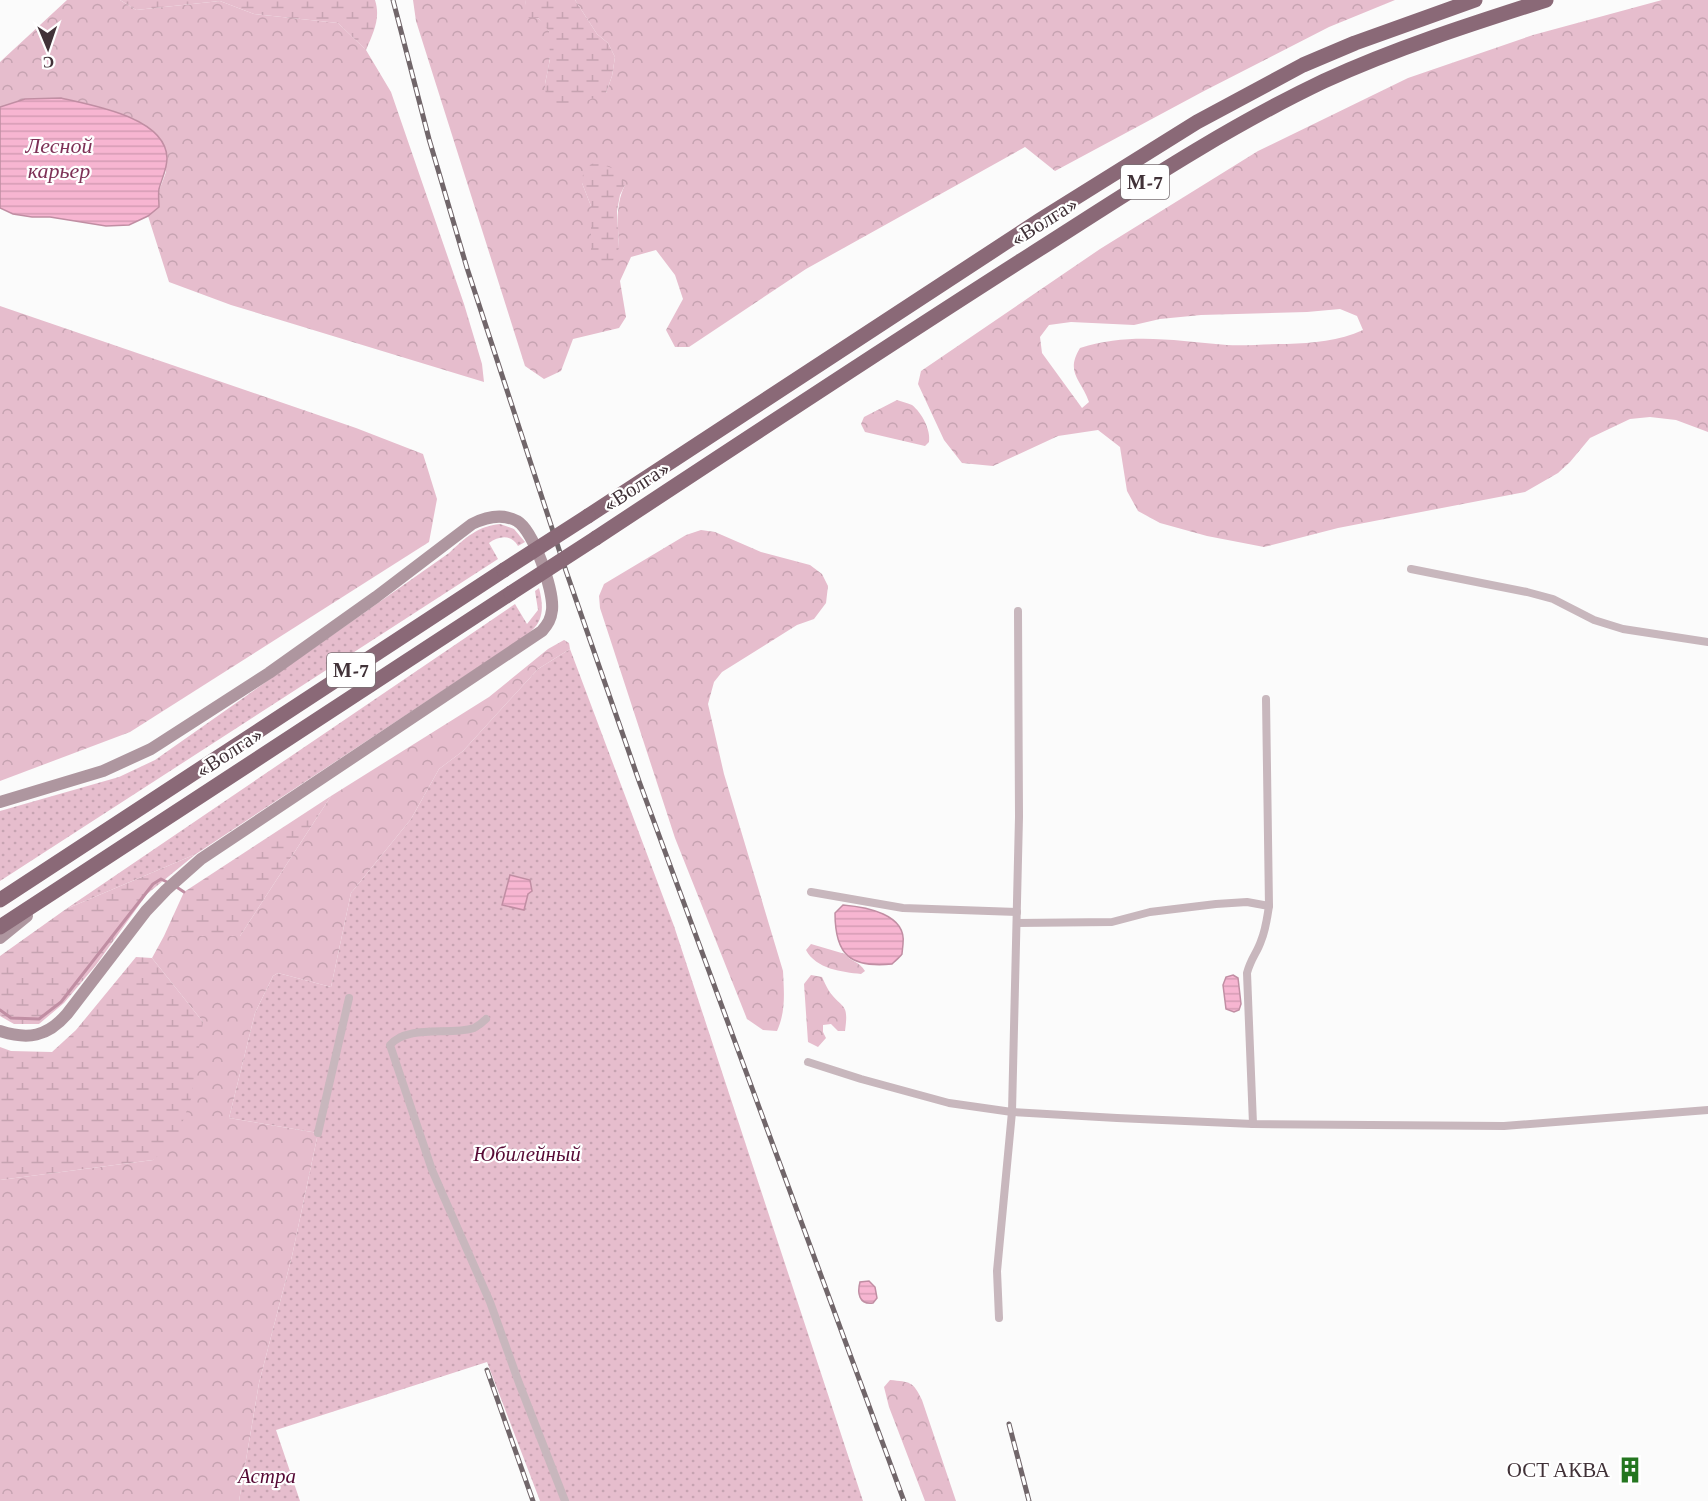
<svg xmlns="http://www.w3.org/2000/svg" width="1708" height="1501" font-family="'Crimson Pro',serif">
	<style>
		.grass { fill: url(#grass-dots) }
		.forest { fill: url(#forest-crowns); fill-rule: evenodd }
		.wetland { fill: url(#wetland-marsh) }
		.water { fill: url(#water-rules); stroke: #c08ea3; stroke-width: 1.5 }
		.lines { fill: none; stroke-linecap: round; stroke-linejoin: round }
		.stream { stroke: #c08ea3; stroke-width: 3 }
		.street { stroke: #c8b7bd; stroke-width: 8 }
		.secondary { stroke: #ae969f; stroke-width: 12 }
		.highway { stroke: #8a6977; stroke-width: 15 }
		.rail-casing { stroke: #71666a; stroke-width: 5 }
		.rail { stroke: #fff; stroke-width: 3; stroke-dasharray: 9; stroke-linecap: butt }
		.highway-bridge { stroke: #8a6977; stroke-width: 15 }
		.labels { text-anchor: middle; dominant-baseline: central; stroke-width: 4.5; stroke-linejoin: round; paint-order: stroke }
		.shield { fill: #fff; stroke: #7a7074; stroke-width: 1.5 }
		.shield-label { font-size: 20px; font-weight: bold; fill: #413238 }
		.street-label { font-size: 21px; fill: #413238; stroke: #fff }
		.park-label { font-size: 21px; font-style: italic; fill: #560a35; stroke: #fff }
		.poi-label { font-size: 21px; fill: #413238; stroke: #fff; text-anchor: end }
		.water-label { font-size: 22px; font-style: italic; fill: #7e3157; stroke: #fff }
	</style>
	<defs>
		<pattern id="grass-dots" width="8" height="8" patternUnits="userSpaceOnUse" patternTransform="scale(1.5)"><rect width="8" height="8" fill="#e6bdcd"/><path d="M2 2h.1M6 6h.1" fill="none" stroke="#c6a3b1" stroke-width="1.8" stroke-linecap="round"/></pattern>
		<pattern id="forest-crowns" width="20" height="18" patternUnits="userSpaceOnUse" patternTransform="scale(1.5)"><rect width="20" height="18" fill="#e6bdcd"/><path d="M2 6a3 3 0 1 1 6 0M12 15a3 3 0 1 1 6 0" fill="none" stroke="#c6a3b1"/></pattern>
		<pattern id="wetland-marsh" width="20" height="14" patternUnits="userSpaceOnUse" patternTransform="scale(1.5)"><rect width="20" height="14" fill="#e6bdcd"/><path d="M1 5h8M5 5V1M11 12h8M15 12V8" fill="none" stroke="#c6a3b1"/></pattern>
		<pattern id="water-rules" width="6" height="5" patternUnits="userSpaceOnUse" patternTransform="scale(1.5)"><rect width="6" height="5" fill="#f7b5d1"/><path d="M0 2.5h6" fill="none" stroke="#d59cb4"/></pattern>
	</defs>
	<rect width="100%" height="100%" fill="#fbfbfb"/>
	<g class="grass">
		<path d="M500,524L514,529L525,542L518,546C511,534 499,536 489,543L498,559L0,881V811L119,777L155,760L449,553C465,538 478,526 500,524Z"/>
		<path d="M539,588C549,626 532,631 504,650L196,854L66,909L515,604L527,624L538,610L535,591Z"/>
		<path d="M570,649L674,926L863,1501H540L487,1362L276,1430L300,1501H239L259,1383L292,1256L318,1133L229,1118L255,1013L273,976L278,973L331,987L351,893L411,819L439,769L463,751L538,669Z"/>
	</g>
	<g class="forest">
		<path d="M67,0H120L136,10L220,1L254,14L338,23L366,50L391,92L464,304L482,364L484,382L231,305L169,282L148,216L159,207V191L166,172L158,136L135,119L104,108L0,107V62Z"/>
		<path d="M413,0H526L525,10C533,15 546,22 549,31C554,45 548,70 545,84L606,93L612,76L615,57L608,43L597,34L575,0H1395L1329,27L1204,91L1055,171L1025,147L806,269L689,347H675L666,330L683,299L675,275L656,250L631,257L620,281L626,317L619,328L573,339L561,371L544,379L525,366L416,21ZM582,183L625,185C615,205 618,226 619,248L592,225L591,206Z"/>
		<path d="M1662,0H1708V432L1676,420L1650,417L1630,419L1590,438L1570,462L1558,473L1525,492L1338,528L1264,547L1207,536L1160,523L1138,511L1127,491L1120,447L1098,430L1058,436L993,466L962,463L944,440L918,384L921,371L1100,249L1258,151L1408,78L1533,35ZM1340,309L1357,316L1363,330C1339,341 1313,343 1287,344C1267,344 1246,346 1227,345C1174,341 1132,332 1080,348C1065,373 1081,379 1089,402L1082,408L1042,353L1040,337L1049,325L1071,322L1134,325L1160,319L1201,315L1307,312Z"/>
		<path d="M0,306L356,428L423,454L437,499L429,542L130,732L0,781Z"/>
		<path d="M897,400C902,402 908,403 912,405C922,413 931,430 929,442L925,446L865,432L861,424L864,417Z"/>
		<path d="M701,530L715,532L761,552L810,565L822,574L828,586L826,603L814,619L797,625L722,672L714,682L708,704L724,774L783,971C784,992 786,1011 777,1031L763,1030L747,1019L675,838L600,608L599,596L604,584L686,535Z"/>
		<path d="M564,640L569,643L570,649L538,669L463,751L439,769L411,819L351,893L331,987L278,973L273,976L255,1013L229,1118L318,1133L292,1256L259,1383L239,1501H0V1180L153,1160L203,1022L152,958L164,936H240L331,796L489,697L548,649Z"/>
		<path d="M811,944L845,954C851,962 859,961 865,971L861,974C842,972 816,969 806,950Z"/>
		<path d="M811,975L822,977C824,981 826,986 829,991C843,1010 849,1002 845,1031H838L831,1024L823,1025V1032L826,1038L818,1047L808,1042L804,984Z"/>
		<path d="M890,1380C910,1382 913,1381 922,1400L956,1501H925L889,1407L884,1387Z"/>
	</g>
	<g class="wetland">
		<path d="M120,0H375C381,19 373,33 366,50L338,23L254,14L220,1L136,10Z"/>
		<path d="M526,0H575L597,34L608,43L615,57L612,76L606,93L581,103L560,107L546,99L545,84L550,59L549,31L538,18H529L524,10Z"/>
		<path d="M598,163L617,170L625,185L620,195L617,211L619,248L613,261L598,262L591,258V206L582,183L583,174L591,164Z"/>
		<path d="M331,796L240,936H164L184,892Z"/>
		<path d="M196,854L147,894L96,965L64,1003L39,1024H14L0,1016V956L66,909Z"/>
		<path d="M136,957L152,958L203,1022L191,1099L176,1140L153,1160L0,1180V1047L11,1051L52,1052L76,1030Z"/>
	</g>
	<g class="water">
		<path d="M61,98C91,105 166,117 167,158C167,169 162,178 159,189C158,194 159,201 159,207L148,216L129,225L106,226L50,217H32L13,214L0,208V107L25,99Z"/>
		<path d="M510,875L530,880L532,891L528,894L524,910L502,905Z"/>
		<path d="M843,905C866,907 907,914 903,944C903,945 902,953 902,954C900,957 895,961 892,964C851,968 835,956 835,913Z"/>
		<path d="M1233,975L1238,978L1241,1004L1239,1010L1234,1012L1226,1009L1223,985L1226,977Z"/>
		<path d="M869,1281L875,1287L877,1298L873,1303C859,1305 857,1293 860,1282Z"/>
	</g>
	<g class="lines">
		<g class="stream">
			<path d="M175,886L184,892"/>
			<path d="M0,1010L11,1018L39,1019L61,1002L153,884L161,879L169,883"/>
		</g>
		<g class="street">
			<path d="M1411,569L1527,592L1553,599L1594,620L1623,629L1708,642"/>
			<path d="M811,892L903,908L1017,912"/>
			<path d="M1017,923L1112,922L1150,912L1216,904L1247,902L1269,906"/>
			<path d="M486,1019C483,1022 478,1026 474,1028C450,1036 408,1024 390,1045L432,1170L490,1302L519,1383L565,1501"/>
			<path d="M808,1062L861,1079L949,1103L1012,1112L1117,1118L1253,1124L1504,1126L1708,1110"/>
			<path d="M1253,1124L1247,973C1251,958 1257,953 1261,941C1266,929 1267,918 1269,906L1266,699"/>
			<path d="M318,1133L349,998"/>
			<path d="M999,1318L997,1271L1012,1112L1019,817L1018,611"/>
		</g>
		<g class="secondary">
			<path d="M0,802L103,771L151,749L269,673L376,597L472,524C486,517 502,513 517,521C534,531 554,591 552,610C551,619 548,624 542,631L201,859L166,890L146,911L67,1014C47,1037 28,1040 0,1031"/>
			<path d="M0,938L27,916"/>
		</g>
		<g class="highway">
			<path d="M588,516L1040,220L1197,122L1303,65L1355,43L1475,0"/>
			<path d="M596,538C740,443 884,348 1030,255C1126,194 1221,130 1324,81C1396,48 1471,24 1546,0"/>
			<path d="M0,900L504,570"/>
			<path d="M0,927L511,593"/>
		</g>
		<g class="rail-casing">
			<g id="rail">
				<path d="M393,0L429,139L467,268L566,571L639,781L904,1501"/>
				<path d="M487,1370L533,1501"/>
				<path d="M1009,1424L1029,1501"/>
			</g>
		</g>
		<use href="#rail" class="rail"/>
		<g class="highway-bridge">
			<path d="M504,570L588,516"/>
			<path d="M511,593L596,538"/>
		</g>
	</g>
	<defs>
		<g id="building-bare" transform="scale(2.07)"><path d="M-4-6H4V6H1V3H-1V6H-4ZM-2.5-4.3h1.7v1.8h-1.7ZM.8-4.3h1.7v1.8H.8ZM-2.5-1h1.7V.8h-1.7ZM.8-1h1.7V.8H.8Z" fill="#247620" stroke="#fff" stroke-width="2.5" paint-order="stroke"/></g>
	</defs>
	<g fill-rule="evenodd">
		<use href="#building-bare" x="1630" y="1470"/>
	</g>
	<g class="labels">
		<g class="shield">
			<rect x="1121" y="165" width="48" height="34" rx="4.5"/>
			<rect x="327" y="653" width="48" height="34" rx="4.5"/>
		</g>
		<g class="shield-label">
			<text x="1145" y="182">М-7</text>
			<text x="351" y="670">М-7</text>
		</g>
		<g class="street-label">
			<text transform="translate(1044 221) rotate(-32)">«Волга»</text>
			<text transform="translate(636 486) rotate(-33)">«Волга»</text>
			<text transform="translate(229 752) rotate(-33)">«Волга»</text>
		</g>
		<g class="park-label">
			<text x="527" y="1154">Юбилейный</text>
			<text x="267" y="1476">Астра</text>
		</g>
		<g class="poi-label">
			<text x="1610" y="1470">ОСТ АКВА</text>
		</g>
		<g class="water-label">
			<text x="59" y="145">Лесной<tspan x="59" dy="25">карьер</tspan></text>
		</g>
	</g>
	<g transform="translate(48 48) rotate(178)" stroke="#ffffff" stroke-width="4.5" paint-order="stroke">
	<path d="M0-4.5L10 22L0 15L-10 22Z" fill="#413238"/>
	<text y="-9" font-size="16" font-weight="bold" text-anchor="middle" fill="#413238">С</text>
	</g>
</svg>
